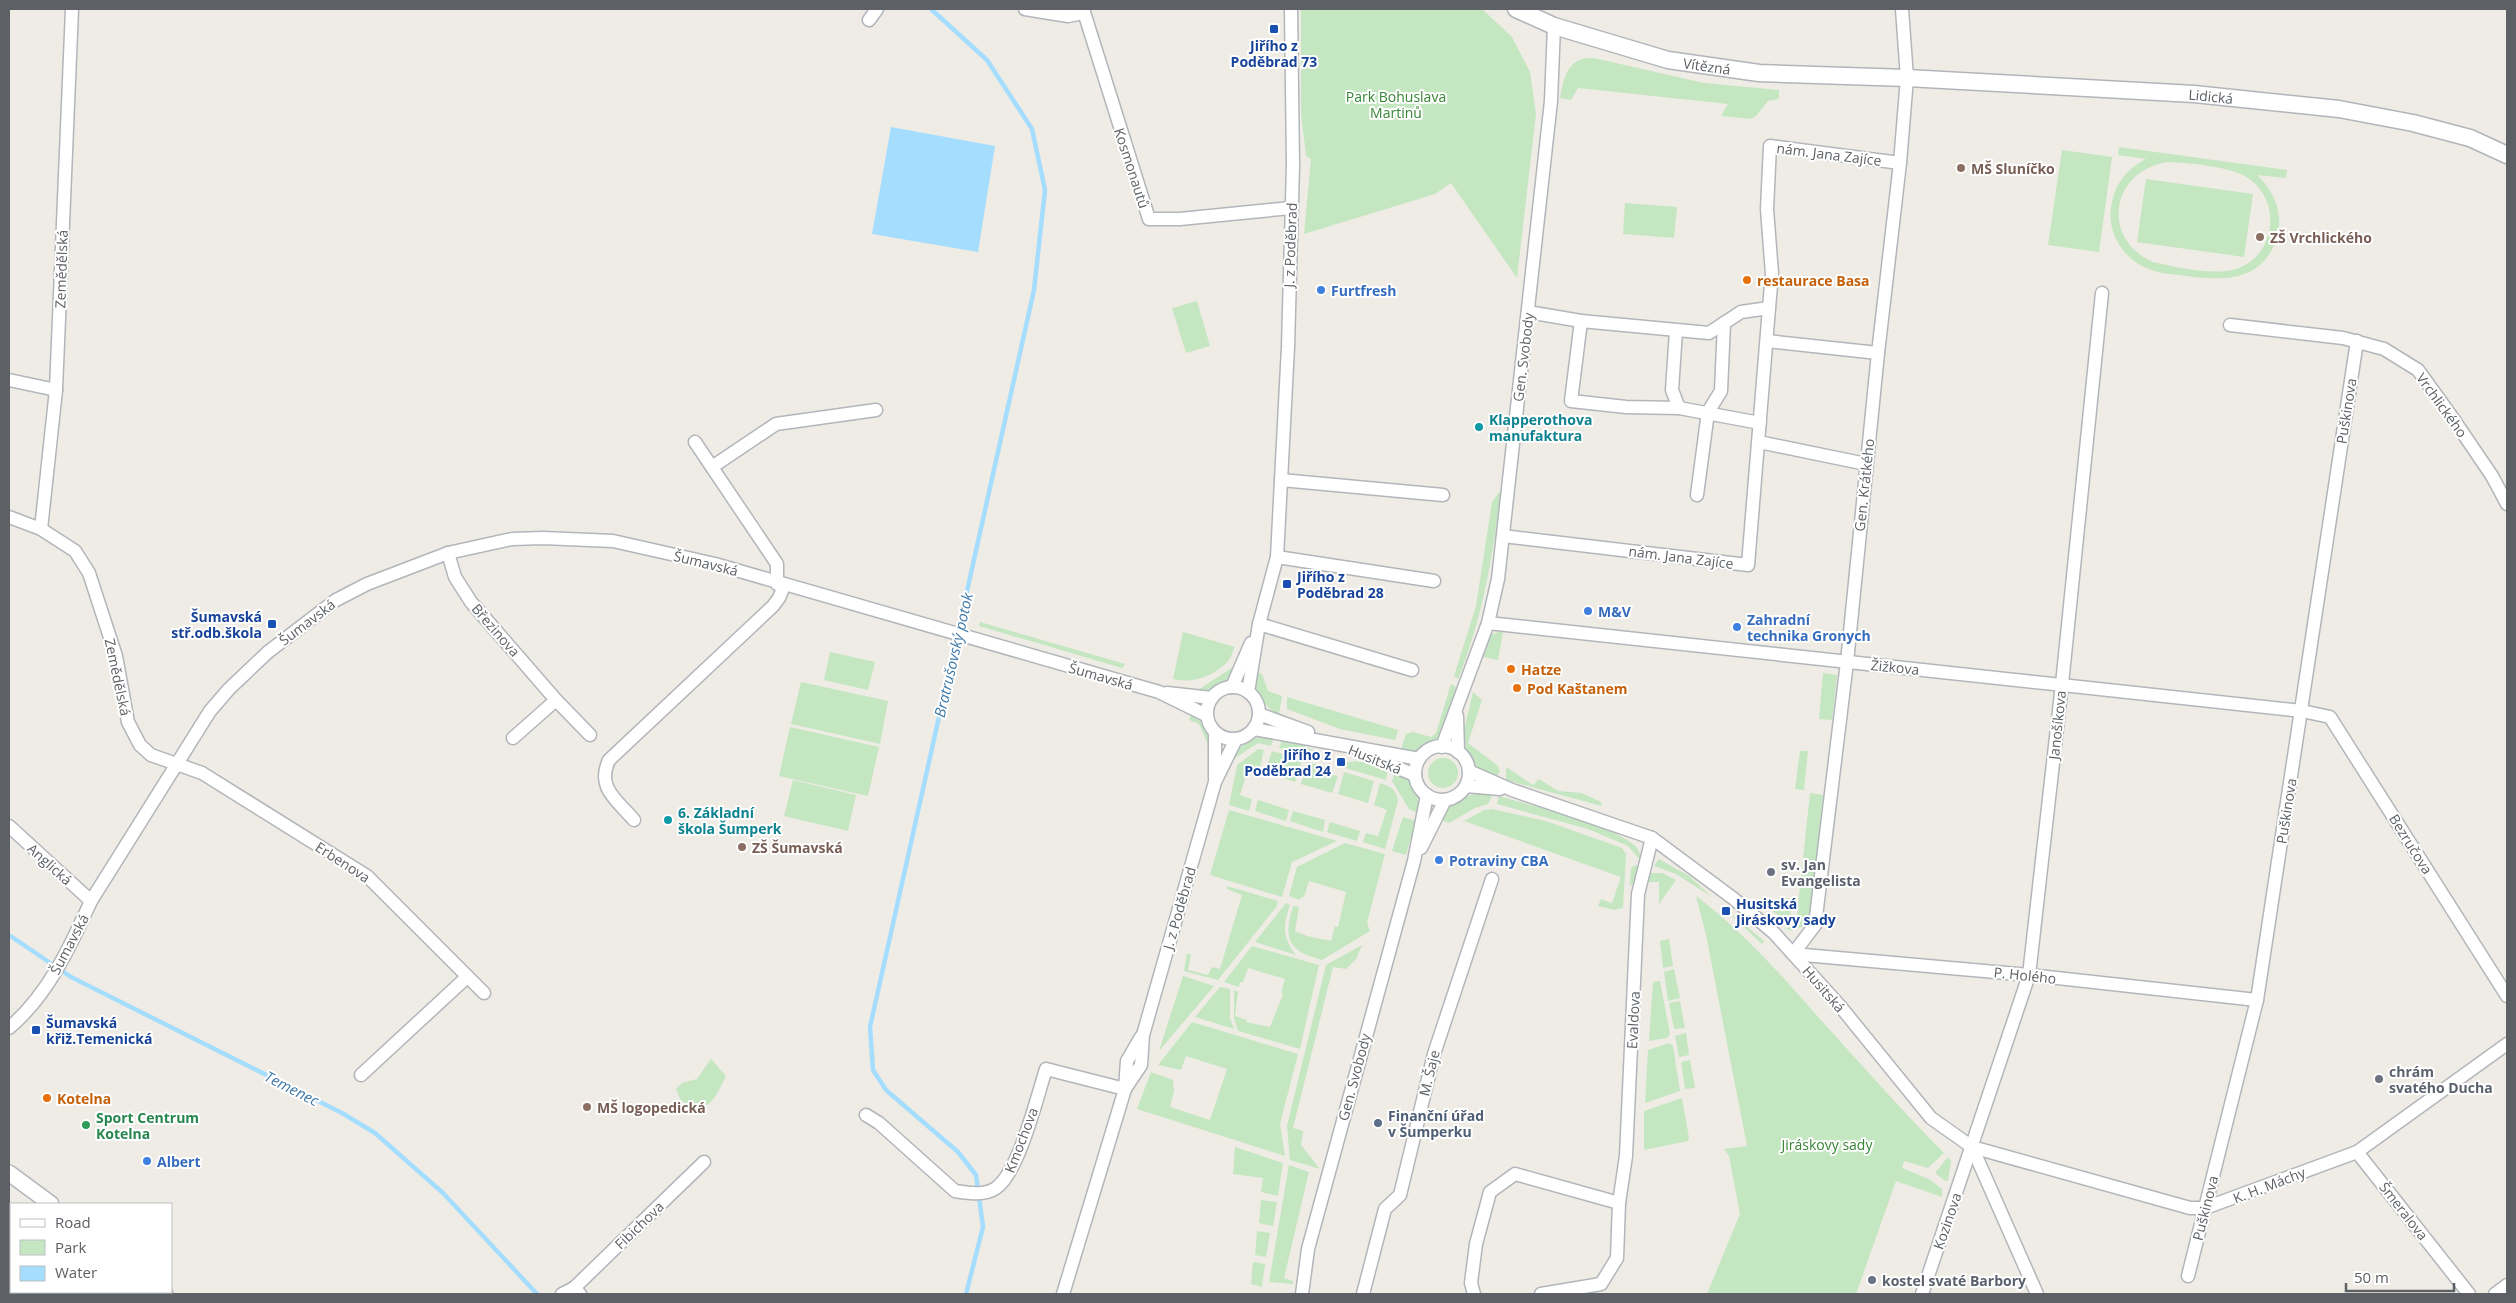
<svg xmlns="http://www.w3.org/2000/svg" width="2516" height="1303" font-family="'Open Sans',sans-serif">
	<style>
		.green { fill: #c4e6c1; fill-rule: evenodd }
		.water { fill: #a5ddff }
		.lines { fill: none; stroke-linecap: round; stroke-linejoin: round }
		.stream { stroke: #a5ddff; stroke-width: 4.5 }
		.minor-casing { stroke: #b2b6ba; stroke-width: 15 }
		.tertiary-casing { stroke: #b2b6ba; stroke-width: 18 }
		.secondary-casing { stroke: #b1b5ba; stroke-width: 19 }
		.minor { stroke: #fff; stroke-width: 12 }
		.tertiary { stroke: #fff; stroke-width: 15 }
		.secondary { stroke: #fff; stroke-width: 16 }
		.transit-dot { fill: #1a4fb4; stroke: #fff; stroke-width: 2 }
		.education-dot { fill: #8d6e63; stroke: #fff; stroke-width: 2 }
		.food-dot { fill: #e8710a; stroke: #fff; stroke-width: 2 }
		.shop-dot { fill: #3f7fe0; stroke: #fff; stroke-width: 2 }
		.culture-dot { fill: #0f9aa8; stroke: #fff; stroke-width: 2 }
		.worship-dot { fill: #6b7280; stroke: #fff; stroke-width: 2 }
		.service-dot { fill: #5c6f8a; stroke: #fff; stroke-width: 2 }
		.leisure-dot { fill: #2e9e5b; stroke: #fff; stroke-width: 2 }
		.labels { text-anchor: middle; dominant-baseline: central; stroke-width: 4; stroke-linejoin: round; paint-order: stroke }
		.transit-label { font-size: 14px; font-weight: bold; fill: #164399; stroke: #fff; text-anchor: start }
		.street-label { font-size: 14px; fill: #5d6165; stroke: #fff }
		.park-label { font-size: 14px; fill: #378435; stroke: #fff }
		.education-label { font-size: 14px; font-weight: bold; fill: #785e54; stroke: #fff; text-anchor: start }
		.food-label { font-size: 14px; font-weight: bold; fill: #c56008; stroke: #fff; text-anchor: start }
		.shop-label { font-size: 14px; font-weight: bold; fill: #366cbe; stroke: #fff; text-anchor: start }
		.culture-label { font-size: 14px; font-weight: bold; fill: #0d838f; stroke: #fff; text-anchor: start }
		.worship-label { font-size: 14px; font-weight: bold; fill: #5b616d; stroke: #fff; text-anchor: start }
		.service-label { font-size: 14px; font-weight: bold; fill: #4e5e75; stroke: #fff; text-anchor: start }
		.leisure-label { font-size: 14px; font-weight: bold; fill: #27864d; stroke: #fff; text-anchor: start }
		.water-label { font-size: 15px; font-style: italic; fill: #3f79a8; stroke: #fff }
	</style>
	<rect width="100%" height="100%" fill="#efece5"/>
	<g class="green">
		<path d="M1301,9H1482L1512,37L1530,72L1536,114L1517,278L1451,183L1435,194L1304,234L1311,159L1306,156L1301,112Z"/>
		<path d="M1586,58H1594L1704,83L1779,90V99L1768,101L1756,116L1751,119L1721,116L1728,104L1578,88L1571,100L1560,98C1563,81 1566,62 1586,58Z"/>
		<path d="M2119,147L2287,170L2286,178L2257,175C2274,191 2284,213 2277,237C2263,282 2225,281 2186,276C2174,274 2160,274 2149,269C2122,259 2105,230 2112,202C2116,182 2128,168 2146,159L2118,155ZM2167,162C2189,163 2230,166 2248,178C2283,201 2275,257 2236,269C2214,276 2175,267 2153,262C2100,239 2111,171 2167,162Z"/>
		<path d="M2062,150L2112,157L2099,252L2048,245Z"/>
		<path d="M2146,179L2253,194L2244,257L2137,242Z"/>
		<path d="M1625,203L1677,207L1674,238L1623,234Z"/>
		<path d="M1197,301L1210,346L1186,353L1172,308Z"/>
		<path d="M1501,490C1493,555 1483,617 1458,679L1454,676L1476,606L1492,502Z"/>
		<path d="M980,622L1125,664L1122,668L979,626Z"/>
		<path d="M1500,631L1503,632L1498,660L1483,657L1491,635Z"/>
		<path d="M1183,632L1235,647C1232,651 1232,657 1228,661C1214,676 1193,684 1173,679Z"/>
		<path d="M830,652L875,662L868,690L824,680Z"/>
		<path d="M1233,667C1233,681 1211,693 1198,690Z"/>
		<path d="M1256,673L1262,674L1268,691L1282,696L1279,715C1264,707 1252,691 1256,673Z"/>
		<path d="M1823,673L1837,675L1832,720L1819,719Z"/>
		<path d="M801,682L888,701L880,744L791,724Z"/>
		<path d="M1451,684L1456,687C1448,715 1442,761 1401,750L1406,734L1413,732L1431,737L1436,733Z"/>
		<path d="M1473,692L1482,700L1468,743L1498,766L1500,772L1496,777L1478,768L1466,749L1464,730Z"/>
		<path d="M1287,697L1398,730L1395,740L1340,729L1287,709Z"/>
		<path d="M1191,714C1207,720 1209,736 1210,752L1207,751L1209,747L1199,724L1189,720Z"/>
		<path d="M790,727L879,747L868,796L779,776Z"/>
		<path d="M1268,736L1274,738L1271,746L1258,743L1232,760C1239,745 1250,737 1268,736Z"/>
		<path d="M1282,740L1296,742L1321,754L1318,760L1279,748Z"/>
		<path d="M1258,749L1264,750L1259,771L1248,769L1240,795L1252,799L1249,811L1229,805L1237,765Z"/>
		<path d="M1272,751L1302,760L1295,782L1265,772Z"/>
		<path d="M1800,751H1808L1804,790L1795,789Z"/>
		<circle cx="1443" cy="773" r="15"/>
		<path d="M1368,761L1388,769L1386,780L1345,768L1347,762Z"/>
		<path d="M1307,762L1330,768L1329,774L1338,776L1332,793L1301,784Z"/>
		<path d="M1506,767L1533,785L1539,779L1558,791L1582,793L1601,802L1602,806L1506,780Z"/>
		<path d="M1344,772L1374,781L1368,803L1338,794Z"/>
		<path d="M1395,772C1414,777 1420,795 1418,813L1409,809L1392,781Z"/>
		<path d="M793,780L856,795L848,831L784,816Z"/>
		<path d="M1380,783C1390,786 1397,790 1398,801L1385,849L1363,842L1366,833L1378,836L1387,810L1374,805Z"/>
		<path d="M1484,793L1492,796L1488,804L1475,808L1449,823L1441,820C1448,803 1465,794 1484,793Z"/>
		<path d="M1810,793L1823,795L1810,918L1808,924L1792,931L1784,928L1793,927L1796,924Z"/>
		<path d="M1499,796C1533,806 1607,823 1633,844C1638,848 1641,853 1640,860L1628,846L1588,829L1497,804Z"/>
		<path d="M1258,800L1289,810L1286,821L1255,811Z"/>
		<path d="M1492,809L1546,821L1622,848L1626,854L1623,908L1614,910L1598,906L1601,899L1612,903L1621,877L1464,821L1484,810Z"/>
		<path d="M1229,810L1337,841L1292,862L1282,897L1210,875Z"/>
		<path d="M1293,811L1325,820L1323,832L1290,821Z"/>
		<path d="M1403,817L1416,821L1406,855L1392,851Z"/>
		<path d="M1330,822L1360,831L1357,841L1327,832Z"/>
		<path d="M1345,843L1385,854L1367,923L1370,931L1322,960C1288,951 1283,939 1293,906L1299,907L1295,931L1307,936L1331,941L1335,926L1338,927L1346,892L1309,881L1304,897H1301L1300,900L1289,896L1297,867Z"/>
		<path d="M1659,859L1689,876L1712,897L1676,874L1654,866Z"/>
		<path d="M1635,865L1639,868L1635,882L1630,886L1631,868Z"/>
		<path d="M1651,873H1662L1676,880L1659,904V882H1648Z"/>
		<path d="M1227,886L1278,901L1277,906L1218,980L1184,971L1187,953L1191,955L1188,970L1208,975L1212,967L1220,969L1242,895L1227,889Z"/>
		<path d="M1696,896C1745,933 1780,974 1820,1019C1861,1064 1901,1110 1944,1153L1928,1168L1904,1161L1902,1168L1929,1179L1942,1189V1197L1896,1181L1856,1294H1707L1740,1214L1729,1156L1724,1149L1747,1146L1706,935Z"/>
		<path d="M1792,898L1790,920L1785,921L1768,907L1780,899Z"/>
		<path d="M1286,903L1290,905C1283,926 1282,937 1296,955L1255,942Z"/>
		<path d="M1733,915L1764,941L1762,944L1733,917Z"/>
		<path d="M1669,939L1673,966L1663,968L1660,941Z"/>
		<path d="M1362,945L1356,959L1346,969L1333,967L1293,1128L1303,1131L1301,1145L1320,1169L1290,1160L1287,1126L1326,965Z"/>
		<path d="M1252,946L1319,965L1300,1049L1238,1031L1234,1018V990L1238,992L1235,1016L1247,1020L1246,1022L1270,1027L1283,994L1281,993L1285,979L1248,968L1243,982H1240L1239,987L1224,982Z"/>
		<path d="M1674,969L1680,998L1668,1001L1664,972Z"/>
		<path d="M1183,976L1214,986L1159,1051Z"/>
		<path d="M1660,981L1670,1034L1667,1038L1649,1041L1653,982Z"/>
		<path d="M1220,987L1230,989V1018L1234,1029L1195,1017Z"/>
		<path d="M1680,1001L1685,1028L1674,1029L1669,1003Z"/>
		<path d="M1192,1022L1298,1054L1280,1124L1285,1156L1137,1109L1151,1072L1173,1080L1174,1091L1170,1107L1210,1120L1227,1069L1186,1056L1181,1070L1158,1065Z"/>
		<path d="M1686,1033L1689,1055L1679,1057L1675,1036Z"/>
		<path d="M1669,1043L1673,1046L1680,1091L1645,1103L1648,1050Z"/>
		<path d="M711,1059L726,1076C714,1100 709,1116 681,1101L676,1089L682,1083L697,1079Z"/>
		<path d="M1690,1060L1695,1088L1685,1089L1681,1062Z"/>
		<path d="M1682,1098L1689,1138L1688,1141L1644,1150V1111Z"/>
		<path d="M1235,1147L1283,1163L1278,1196L1261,1192L1263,1178L1233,1174Z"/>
		<path d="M1948,1157L1951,1161L1948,1181H1945L1935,1173Z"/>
		<path d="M1289,1165L1309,1172L1284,1278L1293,1281V1284L1269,1282Z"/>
		<path d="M1261,1200L1277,1202L1273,1226L1259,1223Z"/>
		<path d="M1257,1231L1270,1233L1266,1257L1255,1255Z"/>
		<path d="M1253,1262L1265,1264L1262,1287L1251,1284Z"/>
	</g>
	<path class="water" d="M891,127L995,146L978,252L872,234Z"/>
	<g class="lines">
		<g class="stream">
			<path d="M931,9L987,60L1032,129L1045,190L1034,290L870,1027L873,1070L886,1090L958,1152L976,1175L983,1227L966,1294"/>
			<path d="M9,935L71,977L342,1113L375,1133L443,1193L537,1294"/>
		</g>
		<g class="minor-casing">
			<g id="minor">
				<path d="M72,9L56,390L41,529L75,551L89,573L116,656L128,722L140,745L151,755L202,773L367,876L484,993"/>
				<path d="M1025,9L1068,16L1083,13"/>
				<path d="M1083,9L1149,219H1180L1291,208"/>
				<path d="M869,20L877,9"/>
				<path d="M1528,312L1581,321L1709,333L1741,312L1769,308L1772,274L1767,209L1770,146L1900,163"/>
				<path d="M1581,321L1571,401L1626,407L1679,408"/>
				<path d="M2230,325L2343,338L2384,349L2418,370L2454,420L2492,476L2507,504"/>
				<path d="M1676,331L1672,390L1679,408L1760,423"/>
				<path d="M1767,341L1878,353"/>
				<path d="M9,380L56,390"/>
				<path d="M695,442L773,558L777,564V584"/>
				<path d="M1759,442L1866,464"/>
				<path d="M712,467L776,424L876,410"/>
				<path d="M1281,480L1443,495"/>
				<path d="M1697,495L1708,412L1721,391L1724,323"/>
				<path d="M9,517L41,529"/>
				<path d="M1503,536L1748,565L1769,308"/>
				<path d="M448,553L455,577L471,602L556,700L590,735"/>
				<path d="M1277,557L1434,581"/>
				<path d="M1488,623L2302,711L2330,717L2507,996"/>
				<path d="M1259,624L1412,670"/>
				<path d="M1232,687L1251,643"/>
				<circle cx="1233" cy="713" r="26"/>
				<path d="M1248,692L1259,624L1277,557L1288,347L1293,165L1291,9"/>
				<path d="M1167,693L1212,698"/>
				<path d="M1259,714L1308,732"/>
				<path d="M1457,716L1458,752"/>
				<path d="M1254,729L1419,759"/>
				<path d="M513,738L556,700"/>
				<circle cx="1442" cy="773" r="27"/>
				<path d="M1442,747L1488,623L1498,579L1551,101L1554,26"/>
				<path d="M1364,754L1415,775"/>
				<path d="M1469,771L1512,790L1652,838L1734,899L1774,933L1840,1006L1931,1118L1972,1147L2037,1294"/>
				<path d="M1215,778V733"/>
				<path d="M1466,786L1500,789"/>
				<path d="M634,820C617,800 596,788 609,760L773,606L779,598L784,586"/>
				<path d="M9,826L91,901"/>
				<path d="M1421,848L1445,800"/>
				<path d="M1793,954L1815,925L1847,662L1878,353L1900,163L1907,78L1902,9"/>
				<path d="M1793,954L2029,975L2257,1000"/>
				<path d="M9,1028C48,995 70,947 91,901L210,711L229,689L268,652L336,600L367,584L448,553L512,539L543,538L613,541L715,564L1159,692L1206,715"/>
				<path d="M361,1075L467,977"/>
				<path d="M1125,1089L1141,1065L1143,1035L1215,782L1236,739"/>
				<path d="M866,1115L879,1123L955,1191C968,1193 985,1196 996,1188C1019,1172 1037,1097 1046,1069L1125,1089"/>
				<path d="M1972,1147L2190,1208H2205L2357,1152L2507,1044"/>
				<path d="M2357,1152L2469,1294"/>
				<path d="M2188,1276L2257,1000L2357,341"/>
				<path d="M574,1288L704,1162"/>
				<path d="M562,1294L574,1288L580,1294"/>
				<path d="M1063,1294L1125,1089L1127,1061L1141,1037"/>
				<path d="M1302,1294L1308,1249L1414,861L1427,795"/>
				<path d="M1363,1294L1385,1209L1400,1195L1434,1054L1492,879"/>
				<path d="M1474,1294L1471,1283L1476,1244L1490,1192L1515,1174L1619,1203"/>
				<path d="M1541,1294L1601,1284L1617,1258L1619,1203L1626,1156L1638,894L1652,838"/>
				<path d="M1922,1294L2029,975L2062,684L2102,293"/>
				<path d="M2495,1294L2507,1285"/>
			</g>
		</g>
		<g class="tertiary-casing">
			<g id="tertiary">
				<path d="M9,1173L51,1204"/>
				<path d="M162,1292L165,1294"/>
			</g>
		</g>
		<g class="secondary-casing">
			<g id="secondary">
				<path id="s1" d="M1516,9L1554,26L1668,60L1759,73L1907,78L2194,94L2339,109L2413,123L2470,138L2507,155"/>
			</g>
		</g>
		<use href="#minor" class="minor"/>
		<use href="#tertiary" class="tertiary"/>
		<use href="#secondary" class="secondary"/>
	</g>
	<g class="transit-dot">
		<rect x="1269" y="24" width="10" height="10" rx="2.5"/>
		<rect x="1282" y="579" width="10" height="10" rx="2.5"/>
		<rect x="267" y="619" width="10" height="10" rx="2.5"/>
		<rect x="1336" y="757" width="10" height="10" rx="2.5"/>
		<rect x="1721" y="906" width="10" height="10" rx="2.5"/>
		<rect x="31" y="1025" width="10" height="10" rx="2.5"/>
	</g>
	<g class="education-dot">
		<circle cx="1961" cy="168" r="5"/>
		<circle cx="2260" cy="237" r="5"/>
		<circle cx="742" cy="847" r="5"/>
		<circle cx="587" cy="1107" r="5"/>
	</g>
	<g class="food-dot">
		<circle cx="1747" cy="280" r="5"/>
		<circle cx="1511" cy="669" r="5"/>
		<circle cx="1517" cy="688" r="5"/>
		<circle cx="47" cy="1098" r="5"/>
	</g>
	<g class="shop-dot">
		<circle cx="1321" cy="290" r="5"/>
		<circle cx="1588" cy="611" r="5"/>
		<circle cx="1737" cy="627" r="5"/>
		<circle cx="1439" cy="860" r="5"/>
		<circle cx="147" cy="1161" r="5"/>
	</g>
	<g class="culture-dot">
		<circle cx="1479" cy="427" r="5"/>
		<circle cx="668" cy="820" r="5"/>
	</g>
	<g class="worship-dot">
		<circle cx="1771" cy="872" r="5"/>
		<circle cx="2379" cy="1079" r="5"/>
		<circle cx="1872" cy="1280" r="5"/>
	</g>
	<circle class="service-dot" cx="1378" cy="1123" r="5"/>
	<circle class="leisure-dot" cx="86" cy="1125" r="5"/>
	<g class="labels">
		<g class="transit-label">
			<text x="1274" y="45" text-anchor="middle">Jiřího z<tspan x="1274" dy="16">Poděbrad 73</tspan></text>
			<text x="1297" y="576">Jiřího z<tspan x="1297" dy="16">Poděbrad 28</tspan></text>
			<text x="262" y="616" text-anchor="end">Šumavská<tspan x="262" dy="16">stř.odb.škola</tspan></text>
			<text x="1331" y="754" text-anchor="end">Jiřího z<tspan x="1331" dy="16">Poděbrad 24</tspan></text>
			<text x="1736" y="903">Husitská<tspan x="1736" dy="16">Jiráskovy sady</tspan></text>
			<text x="46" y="1022">Šumavská<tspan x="46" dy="16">křiž.Temenická</tspan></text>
		</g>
		<g class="street-label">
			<text stroke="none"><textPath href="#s1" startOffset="200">Vítězná</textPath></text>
			<text stroke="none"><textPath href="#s1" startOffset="705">Lidická</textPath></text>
			<text transform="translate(1829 154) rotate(7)">nám. Jana Zajíce</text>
			<text transform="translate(1132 168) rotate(72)">Kosmonautů</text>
			<text transform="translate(1290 245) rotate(-88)">J. z Poděbrad</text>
			<text transform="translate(61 269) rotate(-88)">Zemědělská</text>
			<text transform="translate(1523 357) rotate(-83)">Gen. Svobody</text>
			<text transform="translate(2442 405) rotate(54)">Vrchlického</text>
			<text transform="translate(2346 411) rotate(-81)">Puškinova</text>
			<text transform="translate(1864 485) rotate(-84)">Gen. Krátkého</text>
			<text transform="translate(1681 557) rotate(7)">nám. Jana Zajíce</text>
			<text transform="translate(706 563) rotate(14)">Šumavská</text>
			<text transform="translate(307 622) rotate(-37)">Šumavská</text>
			<text transform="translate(496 630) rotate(49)">Březinova</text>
			<text transform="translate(1895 667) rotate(6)">Žižkova</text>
			<text transform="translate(1101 676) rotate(16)">Šumavská</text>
			<text transform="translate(118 677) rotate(78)">Zemědělská</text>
			<text transform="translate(2057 725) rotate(-84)">Janošíkova</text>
			<text transform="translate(1375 759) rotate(22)">Husitská</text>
			<text transform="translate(2286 811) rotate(-81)">Puškinova</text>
			<text transform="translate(2411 844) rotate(58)">Bezručova</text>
			<text transform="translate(343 862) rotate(33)">Erbenova</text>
			<text transform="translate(50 864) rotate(42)">Anglická</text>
			<text transform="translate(1179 908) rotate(-74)">J. z Poděbrad</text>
			<text transform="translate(69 944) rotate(-62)">Šumavská</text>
			<text transform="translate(2025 975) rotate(6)">P. Holého</text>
			<text transform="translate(1824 989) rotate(49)">Husitská</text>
			<text transform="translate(1633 1020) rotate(-87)">Evaldova</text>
			<text transform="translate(1429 1073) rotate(-76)">M. Šaje</text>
			<text transform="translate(1354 1077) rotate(-75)">Gen. Svobody</text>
			<text transform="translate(1021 1140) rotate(-69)">Kmochova</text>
			<text transform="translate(2269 1185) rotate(-21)">K. H. Máchy</text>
			<text transform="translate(2205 1208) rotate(-76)">Puškinova</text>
			<text transform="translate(2404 1211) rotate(52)">Šmeralova</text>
			<text transform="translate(1947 1221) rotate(-71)">Kozinova</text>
			<text transform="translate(639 1225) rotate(-44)">Fibichova</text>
		</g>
		<g class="park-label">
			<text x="1396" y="96">Park Bohuslava<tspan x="1396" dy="16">Martinů</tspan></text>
			<text x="1827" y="1144">Jiráskovy sady</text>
		</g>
		<g class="education-label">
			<text x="1971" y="168">MŠ Sluníčko</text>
			<text x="2270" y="237">ZŠ Vrchlického</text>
			<text x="752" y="847">ZŠ Šumavská</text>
			<text x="597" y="1107">MŠ logopedická</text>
		</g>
		<g class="food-label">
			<text x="1757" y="280">restaurace Basa</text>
			<text x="1521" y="669">Hatze</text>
			<text x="1527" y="688">Pod Kaštanem</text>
			<text x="57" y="1098">Kotelna</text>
		</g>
		<g class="shop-label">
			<text x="1331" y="290">Furtfresh</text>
			<text x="1598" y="611">M&amp;V</text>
			<text x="1747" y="619">Zahradní<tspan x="1747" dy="16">technika Gronych</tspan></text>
			<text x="1449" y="860">Potraviny CBA</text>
			<text x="157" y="1161">Albert</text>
		</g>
		<g class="culture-label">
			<text x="1489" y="419">Klapperothova<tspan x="1489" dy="16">manufaktura</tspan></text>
			<text x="678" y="812">6. Základní<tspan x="678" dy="16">škola Šumperk</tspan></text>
		</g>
		<g class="worship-label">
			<text x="1781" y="864">sv. Jan<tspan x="1781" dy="16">Evangelista</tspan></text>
			<text x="2389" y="1071">chrám<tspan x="2389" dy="16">svatého Ducha</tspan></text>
			<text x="1882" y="1280">kostel svaté Barbory</text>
		</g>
		<g class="service-label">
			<text x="1388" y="1115">Finanční úřad<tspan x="1388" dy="16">v Šumperku</tspan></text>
		</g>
		<g class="leisure-label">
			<text x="96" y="1117">Sport Centrum<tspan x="96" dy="16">Kotelna</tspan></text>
		</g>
		<g class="water-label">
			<text transform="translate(953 655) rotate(-77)">Bratrušovský potok</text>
			<text transform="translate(292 1088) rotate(27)">Temenec</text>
		</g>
	</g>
	<rect width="2516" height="1303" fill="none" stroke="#5d6165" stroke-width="20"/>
	<rect x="10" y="1203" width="162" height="90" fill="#ffffff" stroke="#bec0c1"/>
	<rect x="20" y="1219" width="25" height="8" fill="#ffffff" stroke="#bec0c1"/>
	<text x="55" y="1228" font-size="15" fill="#5d6165">Road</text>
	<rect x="20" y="1240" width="25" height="15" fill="#c4e6c1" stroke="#bec0c1"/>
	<text x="55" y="1253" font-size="15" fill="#5d6165">Park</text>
	<rect x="20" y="1266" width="25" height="15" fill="#a5ddff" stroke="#bec0c1"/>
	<text x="55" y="1278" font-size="15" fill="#5d6165">Water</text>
	<path d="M2346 1283v8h108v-8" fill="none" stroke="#5d6165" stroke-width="2.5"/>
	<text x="2354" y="1283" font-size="15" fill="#5d6165" stroke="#ffffff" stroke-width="4" paint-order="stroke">50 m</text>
</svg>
